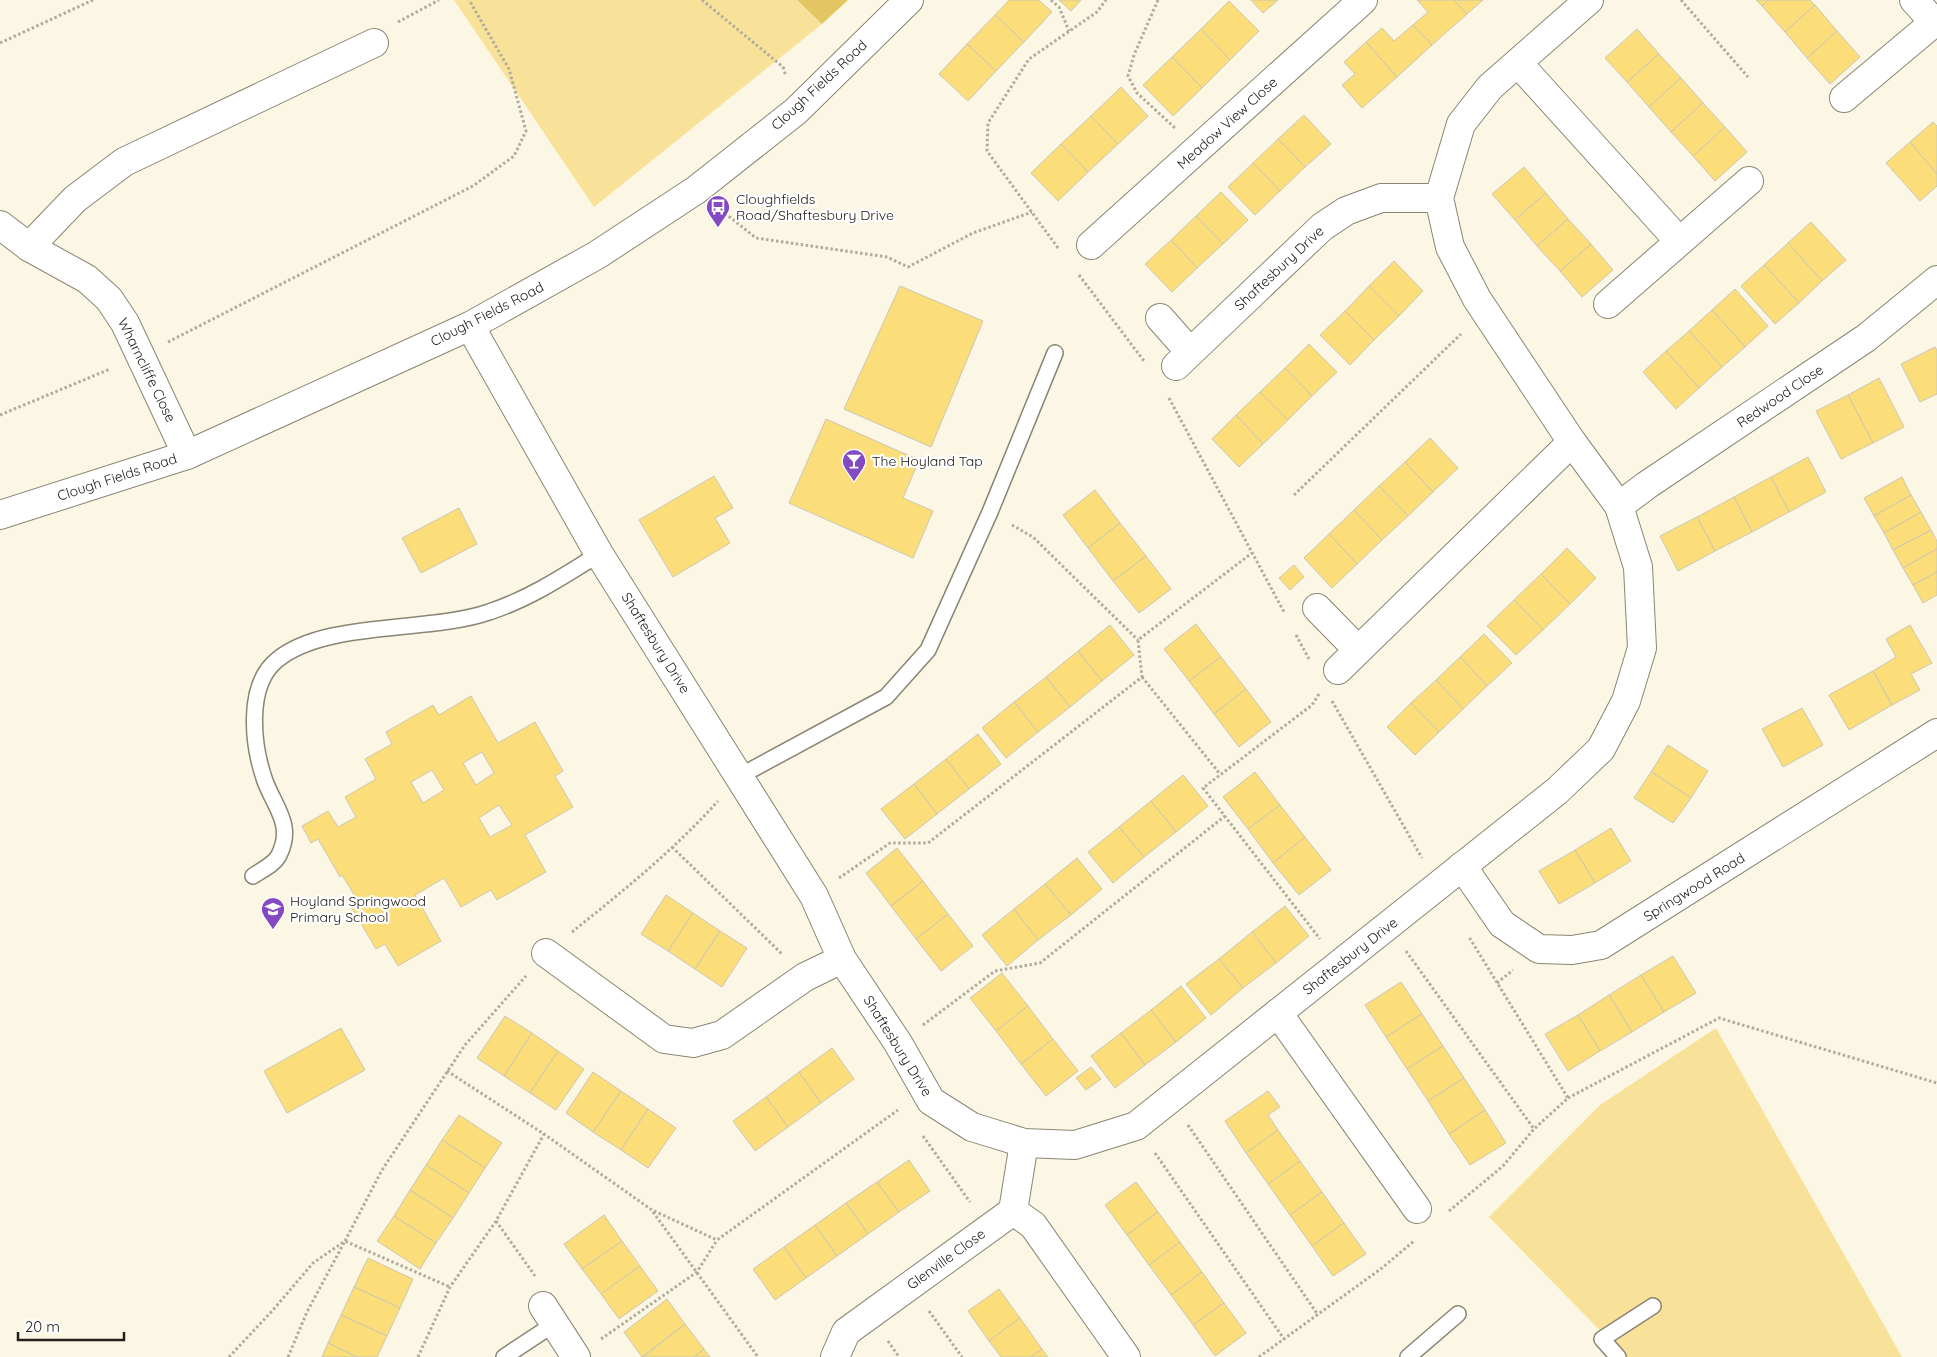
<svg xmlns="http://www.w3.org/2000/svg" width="1937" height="1357" font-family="Quicksand,sans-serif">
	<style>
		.green { fill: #f8e29a }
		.forest { fill: #e3c661 }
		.building { fill: #fbdd79; stroke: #ccc7b5; fill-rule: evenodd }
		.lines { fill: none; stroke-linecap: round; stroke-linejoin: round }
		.lane-casing { stroke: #8a8574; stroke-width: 18 }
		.street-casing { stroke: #8a8574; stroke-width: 30 }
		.path { stroke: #b0ac9d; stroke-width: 3; stroke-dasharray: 2.5 2.5; stroke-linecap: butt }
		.lane { stroke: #fff; stroke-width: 15 }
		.street { stroke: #fff; stroke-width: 28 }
		.labels { text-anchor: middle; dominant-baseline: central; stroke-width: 4.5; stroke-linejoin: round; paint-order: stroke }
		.street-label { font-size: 14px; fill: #22201a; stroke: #fff }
		.poi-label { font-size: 14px; fill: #22201a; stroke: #fff; text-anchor: start }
	</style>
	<rect width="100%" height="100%" fill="#fcf7e4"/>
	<g class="green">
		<path d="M454,0H797L822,24L594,207Z"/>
		<path d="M1716,1028L1902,1357H1626L1489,1217L1600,1105Z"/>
	</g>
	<path class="forest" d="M797,0H848L822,24Z"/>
	<g class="building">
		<path d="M1009,0H1039L1052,12L1024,42L995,15Z"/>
		<path d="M1059,0H1081L1071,11Z"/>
		<path d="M1251,0H1278L1263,13Z"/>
		<path d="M1417,0H1454L1467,14L1432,45L1413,25L1428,12Z"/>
		<path d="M1454,0H1483L1467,14Z"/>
		<path d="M1756,0H1768L1762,6Z"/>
		<path d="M1768,0H1810L1815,5L1785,32L1762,6Z"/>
		<path d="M1229,1L1259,31L1230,60L1201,29Z"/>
		<path d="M1815,5L1837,31L1807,58L1785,32Z"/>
		<path d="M995,15L1024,42L996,71L967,44Z"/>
		<path d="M1413,25L1432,45L1397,77L1366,42L1382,28L1394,41Z"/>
		<path d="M1201,29L1230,60L1202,88L1172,57Z"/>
		<path d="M1637,29L1659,54L1627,82L1605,58Z"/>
		<path d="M1837,31L1860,57L1830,84L1807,58Z"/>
		<path d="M1366,42L1397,77L1362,108L1342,85L1355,74L1344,62Z"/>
		<path d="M967,44L996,71L968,101L939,74Z"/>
		<path d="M1659,54L1681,78L1649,107L1627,82Z"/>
		<path d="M1172,57L1202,88L1173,116L1143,85Z"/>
		<path d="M1681,78L1703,103L1671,132L1649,107Z"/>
		<path d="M1121,87L1148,116L1118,144L1091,116Z"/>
		<path d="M1703,103L1725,127L1693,156L1671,132Z"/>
		<path d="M1304,115L1331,144L1305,167L1278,139Z"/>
		<path d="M1091,116L1118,144L1088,172L1061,144Z"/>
		<path d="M1933,122L1937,126V174L1910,142Z"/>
		<path d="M1725,127L1747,152L1715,181L1693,156Z"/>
		<path d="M1278,139L1305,167L1280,191L1253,163Z"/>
		<path d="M1910,142L1937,174V186L1920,201L1886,163Z"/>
		<path d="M1061,144L1088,172L1058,201L1031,173Z"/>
		<path d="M1253,163L1280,191L1255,215L1228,187Z"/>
		<path d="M1524,167L1546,193L1515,220L1492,194Z"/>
		<path d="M1221,192L1248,220L1223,244L1196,216Z"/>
		<path d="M1546,193L1568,219L1537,246L1515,220Z"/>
		<path d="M1196,216L1223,244L1197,268L1171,240Z"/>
		<path d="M1568,219L1591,244L1560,271L1537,246Z"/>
		<path d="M1811,222L1846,260L1822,281L1788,243Z"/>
		<path d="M1171,240L1197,268L1172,292L1145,264Z"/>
		<path d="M1788,243L1822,281L1799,303L1764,265Z"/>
		<path d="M1591,244L1613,270L1582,297L1560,271Z"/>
		<path d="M1394,261L1423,291L1399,316L1369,286Z"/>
		<path d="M1764,265L1799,303L1775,324L1741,286Z"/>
		<path d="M900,286L983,321L931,447L844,409Z"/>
		<path d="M1369,286L1399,316L1374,340L1345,311Z"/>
		<path d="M1735,289L1768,326L1745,347L1712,310Z"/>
		<path d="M1712,310L1745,347L1722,367L1689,331Z"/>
		<path d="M1345,311L1374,340L1350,365L1320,335Z"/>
		<path d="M1689,331L1722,367L1699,388L1666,351Z"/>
		<path d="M1309,344L1337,372L1312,396L1285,368Z"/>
		<path d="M1935,347L1937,350V394L1920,402L1901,364Z"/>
		<path d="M1666,351L1699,388L1676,409L1643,372Z"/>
		<path d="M1285,368L1312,396L1288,420L1260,392Z"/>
		<path d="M1879,378L1904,427L1873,443L1848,395Z"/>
		<path d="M1260,392L1288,420L1263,444L1236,415Z"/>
		<path d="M1848,395L1873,443L1841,459L1816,411Z"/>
		<path d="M1236,415L1263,444L1239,467L1212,439Z"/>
		<path d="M826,419L919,460L903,498L933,511L913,558L789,503Z"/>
		<path d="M1430,438L1458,468L1433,492L1405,462Z"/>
		<path d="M1808,457L1826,492L1789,512L1771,477Z"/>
		<path d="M1405,462L1433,492L1408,516L1379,486Z"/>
		<path d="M714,476L733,508L715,518L730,543L673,577L639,520Z"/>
		<path d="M1771,477L1789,512L1752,532L1734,497Z"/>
		<path d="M1902,477L1911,495L1874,516L1864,498Z"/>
		<path d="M1379,486L1408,516L1382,540L1354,510Z"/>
		<path d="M1095,490L1120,523L1088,548L1063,515Z"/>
		<path d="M1911,495L1921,512L1884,533L1874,516Z"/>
		<path d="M1734,497L1752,532L1715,551L1697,517Z"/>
		<path d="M459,508L477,544L421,573L402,538Z"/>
		<path d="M1354,510L1382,540L1357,564L1329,534Z"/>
		<path d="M1921,512L1931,530L1893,550L1884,533Z"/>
		<path d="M1697,517L1715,551L1678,571L1660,536Z"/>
		<path d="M1120,523L1146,556L1113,581L1088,548Z"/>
		<path d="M1931,530L1937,541V549L1903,568L1893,550Z"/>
		<path d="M1329,534L1357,564L1332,588L1304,558Z"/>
		<path d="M1567,548L1596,578L1570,604L1541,574Z"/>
		<path d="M1937,549V572L1913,585L1903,568Z"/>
		<path d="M1146,556L1171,589L1139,613L1113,581Z"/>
		<path d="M1294,565L1304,577L1290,590L1279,578Z"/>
		<path d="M1937,572V595L1923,603L1913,585Z"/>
		<path d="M1541,574L1570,604L1543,630L1514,600Z"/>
		<path d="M1514,600L1543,630L1516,655L1487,626Z"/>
		<path d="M1196,624L1221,657L1189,681L1164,649Z"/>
		<path d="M1110,625L1134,655L1102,681L1078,651Z"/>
		<path d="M1910,625L1932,663L1911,674L1920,690L1892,705L1873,671L1896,657L1886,639Z"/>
		<path d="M1484,634L1512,663L1487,686L1460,657Z"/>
		<path d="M1078,651L1102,681L1070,707L1046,677Z"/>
		<path d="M1221,657L1246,689L1214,714L1189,681Z"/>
		<path d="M1460,657L1487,686L1463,709L1436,680Z"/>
		<path d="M1873,671L1892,705L1849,730L1829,695Z"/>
		<path d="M1046,677L1070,707L1038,732L1014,702Z"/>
		<path d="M1436,680L1463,709L1439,732L1411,703Z"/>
		<path d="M1246,689L1271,722L1239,747L1214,714Z"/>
		<path d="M471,696L498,743L535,722L563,771L555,776L573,807L525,835L546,872L497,900L491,890L461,907L444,878L415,895L441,941L398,966L385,944L376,949L350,905L358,901L342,875L340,877L318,839L311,843L302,826L328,811L338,827L356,817L345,797L376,779L365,759L392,744L386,732L433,705L439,715ZM482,752L494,773L476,785L463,763ZM432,770L444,790L423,803L411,782ZM499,805L512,825L490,837L479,818Z"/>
		<path d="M1014,702L1038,732L1006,758L982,728Z"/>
		<path d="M1411,703L1439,732L1415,755L1387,727Z"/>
		<path d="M1802,708L1823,745L1783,767L1762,729Z"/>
		<path d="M978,734L1001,764L969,789L946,759Z"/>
		<path d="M1668,745L1708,771L1691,798L1651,772Z"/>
		<path d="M946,759L969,789L937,814L914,784Z"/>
		<path d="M1255,772L1280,805L1248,829L1223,797Z"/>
		<path d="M1651,772L1691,798L1673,823L1634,798Z"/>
		<path d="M1183,775L1208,806L1176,832L1151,801Z"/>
		<path d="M914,784L937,814L905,839L881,809Z"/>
		<path d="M1151,801L1176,832L1144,857L1119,827Z"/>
		<path d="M1280,805L1305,837L1273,863L1248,829Z"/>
		<path d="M1119,827L1144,857L1113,883L1088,852Z"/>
		<path d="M1611,828L1631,861L1595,883L1575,850Z"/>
		<path d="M1305,837L1331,870L1299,895L1273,863Z"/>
		<path d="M897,848L923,881L891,906L866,873Z"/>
		<path d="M1575,850L1595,883L1559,904L1539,871Z"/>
		<path d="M1077,858L1102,889L1071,915L1045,884Z"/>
		<path d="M923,881L948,914L916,939L891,906Z"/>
		<path d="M1045,884L1071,915L1038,940L1014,909Z"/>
		<path d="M666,895L693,913L668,951L641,934Z"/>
		<path d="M1285,906L1309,936L1276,963L1252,932Z"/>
		<path d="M1014,909L1038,940L1007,966L982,935Z"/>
		<path d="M693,913L720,931L695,969L668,951Z"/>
		<path d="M948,914L973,946L941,971L916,939Z"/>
		<path d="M720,931L747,948L722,987L695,969Z"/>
		<path d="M1252,932L1276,963L1243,988L1219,959Z"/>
		<path d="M1673,956L1696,993L1664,1012L1641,975Z"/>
		<path d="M1219,959L1243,988L1211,1015L1186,984Z"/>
		<path d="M1002,973L1028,1006L996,1031L970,998Z"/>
		<path d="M1641,975L1664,1012L1632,1032L1609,995Z"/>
		<path d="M1401,982L1422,1014L1386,1037L1365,1005Z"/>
		<path d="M1181,986L1206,1018L1176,1042L1151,1010Z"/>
		<path d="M1609,995L1632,1032L1600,1051L1578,1015Z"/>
		<path d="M1028,1006L1053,1039L1021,1064L996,1031Z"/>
		<path d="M1151,1010L1176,1042L1145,1065L1121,1033Z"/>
		<path d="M1422,1014L1443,1046L1407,1069L1386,1037Z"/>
		<path d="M1578,1015L1600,1051L1568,1071L1545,1034Z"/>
		<path d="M505,1016L532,1033L504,1076L477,1058Z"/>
		<path d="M341,1028L365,1070L287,1113L264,1071Z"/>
		<path d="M532,1033L558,1051L530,1093L504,1076Z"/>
		<path d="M1121,1033L1145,1065L1115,1088L1091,1056Z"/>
		<path d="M1053,1039L1078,1071L1046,1096L1021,1064Z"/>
		<path d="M1443,1046L1464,1078L1428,1101L1407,1069Z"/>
		<path d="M832,1048L854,1079L821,1103L799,1072Z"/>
		<path d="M558,1051L584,1069L556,1110L530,1093Z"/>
		<path d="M1091,1067L1101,1079L1086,1090L1076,1078Z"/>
		<path d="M593,1072L621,1091L593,1132L566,1113Z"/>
		<path d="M799,1072L821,1103L788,1127L766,1097Z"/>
		<path d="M1464,1078L1485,1110L1449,1134L1428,1101Z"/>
		<path d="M621,1091L648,1109L621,1150L593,1132Z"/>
		<path d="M1268,1091L1280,1107L1268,1115L1278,1130L1246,1153L1225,1121Z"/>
		<path d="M766,1097L788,1127L755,1151L733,1121Z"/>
		<path d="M648,1109L676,1128L648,1168L621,1150Z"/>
		<path d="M1485,1110L1506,1143L1470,1165L1449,1134Z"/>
		<path d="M459,1115L502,1143L485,1168L442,1140Z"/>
		<path d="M1278,1130L1300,1161L1268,1184L1246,1153Z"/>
		<path d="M442,1140L485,1168L469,1193L426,1165Z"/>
		<path d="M909,1160L930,1191L899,1212L877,1182Z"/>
		<path d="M1300,1161L1322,1192L1290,1215L1268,1184Z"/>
		<path d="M426,1165L469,1193L453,1218L410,1190Z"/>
		<path d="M877,1182L899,1212L868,1234L846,1203Z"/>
		<path d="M1136,1182L1158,1212L1127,1235L1105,1205Z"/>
		<path d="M410,1190L453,1218L436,1243L394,1216Z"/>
		<path d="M1322,1192L1344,1223L1312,1246L1290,1215Z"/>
		<path d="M846,1203L868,1234L837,1256L815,1225Z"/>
		<path d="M1158,1212L1180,1242L1149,1265L1127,1235Z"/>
		<path d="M604,1215L622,1241L582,1269L564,1244Z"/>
		<path d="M394,1216L436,1243L420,1269L377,1241Z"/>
		<path d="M1344,1223L1366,1254L1333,1276L1312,1246Z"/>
		<path d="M815,1225L837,1256L806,1278L784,1247Z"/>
		<path d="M622,1241L640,1266L601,1294L582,1269Z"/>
		<path d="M1180,1242L1202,1272L1171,1295L1149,1265Z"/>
		<path d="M784,1247L806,1278L775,1300L753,1269Z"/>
		<path d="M368,1258L413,1279L400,1308L354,1287Z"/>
		<path d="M640,1266L658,1291L619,1319L601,1294Z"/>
		<path d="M1202,1272L1224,1303L1193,1325L1171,1295Z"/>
		<path d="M354,1287L400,1308L387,1336L341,1315Z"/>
		<path d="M999,1289L1020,1318L989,1341L968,1311Z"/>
		<path d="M667,1299L685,1324L642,1357L624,1332Z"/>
		<path d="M1224,1303L1246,1333L1215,1356L1193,1325Z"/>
		<path d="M341,1315L387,1336L377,1357H357L328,1343Z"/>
		<path d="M1020,1318L1042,1349L1031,1357H1001L989,1341Z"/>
		<path d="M685,1324L704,1349L694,1357H643Z"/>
		<path d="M328,1343L357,1357H322Z"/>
		<path d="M704,1349L710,1357H694Z"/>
		<path d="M1042,1349L1048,1357H1031Z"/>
	</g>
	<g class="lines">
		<g class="lane-casing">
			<g id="lane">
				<path d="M740,776L886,697L928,650L990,512L1055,353"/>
				<path d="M253,876C260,871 275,864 279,855C294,825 275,808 265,781C253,747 245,686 277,660C325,620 429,633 489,612C529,599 564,576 599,554"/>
				<path d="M504,1357L554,1324"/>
				<path d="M1408,1357L1458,1314"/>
				<path d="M1618,1357L1602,1339L1653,1306"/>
			</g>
		</g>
		<g class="street-casing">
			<g id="street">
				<path d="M1914,0L1934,22"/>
				<path d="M1518,63L1679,241"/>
				<path d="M1844,98L1937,20"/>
				<path d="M0,225L29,247L87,279L109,299L125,323L187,455"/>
				<path d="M1091,245L1363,0"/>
				<path d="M29,247L75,199L124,162L374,43"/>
				<path d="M1608,304L1749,181"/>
				<path d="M1160,318L1190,352"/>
				<path d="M470,326L599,554L814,896L842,959L898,1043L931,1101L972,1127L1024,1143L1075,1145L1136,1126L1557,791L1601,749L1626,701L1642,648L1638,567L1619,506L1572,442L1477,299L1450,247L1439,198L1461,124L1490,87L1589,0"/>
				<path d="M1176,366L1322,227L1346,211L1381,198H1439"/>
				<path d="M1619,506L1647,485L1866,338L1937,280"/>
				<path d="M0,515L187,455L470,326L597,255L696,190L796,111L909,0"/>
				<path d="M1317,608L1358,650"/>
				<path d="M1338,670L1572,442"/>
				<path d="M1462,866L1502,924L1539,949L1572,950L1601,945L1937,733"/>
				<path d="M546,953L664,1039L693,1043L722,1035L805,977L842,959"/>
				<path d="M1278,1013L1417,1209"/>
				<path d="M1013,1211L1033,1225L1126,1357"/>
				<path d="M543,1306L576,1357"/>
				<path d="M835,1357L846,1332L1013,1211L1024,1143"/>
			</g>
		</g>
		<g class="path">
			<path d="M702,0L783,67L786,76"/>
			<path d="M1051,0L1059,7L1069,31"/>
			<path d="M1158,0L1134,55L1128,76L1137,93L1175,128"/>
			<path d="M1681,0L1748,77"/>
			<path d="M398,22L439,0"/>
			<path d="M0,43L93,0"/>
			<path d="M721,210L756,238L887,257L908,267L973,233L1032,212"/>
			<path d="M1058,248L987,151L988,123L1029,59L1097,12L1106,0"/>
			<path d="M1079,275L1144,361"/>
			<path d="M168,342L473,186L514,156L526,131L509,69L469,0"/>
			<path d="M1169,398L1284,612"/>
			<path d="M0,415L110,369"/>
			<path d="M1294,495L1461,334"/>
			<path d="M1012,525L1033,537L1138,640"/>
			<path d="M1296,635L1309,659"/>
			<path d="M1142,677L1220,774"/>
			<path d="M1319,694L1312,705L1203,788L1320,939"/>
			<path d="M1332,701L1422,858"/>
			<path d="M672,847L782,954"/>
			<path d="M839,878L890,843H928L1142,677L1138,640L1252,553"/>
			<path d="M572,932C623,891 674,850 718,801"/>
			<path d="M1406,951L1534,1129"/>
			<path d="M1497,983L1513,970"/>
			<path d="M923,1025L995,971L1040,963L1225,816"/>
			<path d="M447,1071L544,1134L652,1210L717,1240L898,1110"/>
			<path d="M1568,1098L1719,1018L1937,1083"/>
			<path d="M1188,1125L1318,1315"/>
			<path d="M923,1136L970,1202"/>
			<path d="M1155,1153L1284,1339"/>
			<path d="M1449,1211L1503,1166L1534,1129L1568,1098L1469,937"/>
			<path d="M653,1212L758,1357"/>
			<path d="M496,1221L535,1276"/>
			<path d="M929,1311L962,1357"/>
			<path d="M601,1339L697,1272L717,1240"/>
			<path d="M888,1341L899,1357"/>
			<path d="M229,1357L273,1310L313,1263L345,1241L382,1170L465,1045L526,976"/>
			<path d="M288,1357L307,1312L345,1241L450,1287"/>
			<path d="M418,1357L450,1287L496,1221L544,1134"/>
			<path d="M1259,1357L1382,1268L1414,1241"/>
		</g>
		<use href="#lane" class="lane"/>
		<use href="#street" class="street"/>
	</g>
	<defs>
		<g id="bus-pin" transform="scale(1.25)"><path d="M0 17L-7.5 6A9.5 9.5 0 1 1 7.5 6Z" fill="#844ac1" stroke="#fff"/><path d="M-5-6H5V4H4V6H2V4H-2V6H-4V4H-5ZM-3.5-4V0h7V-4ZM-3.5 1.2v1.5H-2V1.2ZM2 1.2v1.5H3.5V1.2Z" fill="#fff"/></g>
		<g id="bar-pin" transform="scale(1.25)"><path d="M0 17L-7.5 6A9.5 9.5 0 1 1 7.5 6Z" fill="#844ac1" stroke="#fff"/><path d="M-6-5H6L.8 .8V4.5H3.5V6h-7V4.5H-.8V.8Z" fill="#fff"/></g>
		<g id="school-pin" transform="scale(1.25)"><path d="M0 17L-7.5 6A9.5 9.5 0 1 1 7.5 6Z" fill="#844ac1" stroke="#fff"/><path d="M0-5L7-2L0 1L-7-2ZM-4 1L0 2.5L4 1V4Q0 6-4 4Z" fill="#fff"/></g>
	</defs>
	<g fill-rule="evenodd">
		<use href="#bus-pin" x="718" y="207"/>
		<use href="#bar-pin" x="854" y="461"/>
		<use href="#school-pin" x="273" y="909"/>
	</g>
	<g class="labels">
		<g class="street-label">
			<text transform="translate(819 85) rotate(-43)">Clough Fields Road</text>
			<text transform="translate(1227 123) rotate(-42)">Meadow View Close</text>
			<text transform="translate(1279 268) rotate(-43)">Shaftesbury Drive</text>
			<text transform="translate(487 314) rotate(-27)">Clough Fields Road</text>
			<text transform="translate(147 370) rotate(64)">Wharncliffe Close</text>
			<text transform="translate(1780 396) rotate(-34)">Redwood Close</text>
			<text transform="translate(117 477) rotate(-18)">Clough Fields Road</text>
			<text transform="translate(656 643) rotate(58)">Shaftesbury Drive</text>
			<text transform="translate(1694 887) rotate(-32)">Springwood Road</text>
			<text transform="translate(1350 956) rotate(-38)">Shaftesbury Drive</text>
			<text transform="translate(898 1046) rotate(58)">Shaftesbury Drive</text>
			<text transform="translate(946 1259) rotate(-36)">Glenville Close</text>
		</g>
		<g class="poi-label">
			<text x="736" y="199">Cloughfields<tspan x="736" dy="16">Road/Shaftesbury Drive</tspan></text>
			<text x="872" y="461">The Hoyland Tap</text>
			<text x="290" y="901">Hoyland Springwood<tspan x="290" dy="16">Primary School</tspan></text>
		</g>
	</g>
	<path d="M18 1332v8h106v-8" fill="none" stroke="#22201a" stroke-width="2.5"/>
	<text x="25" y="1332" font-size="15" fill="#22201a" stroke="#ffffff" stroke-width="4" paint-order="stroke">20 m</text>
</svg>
